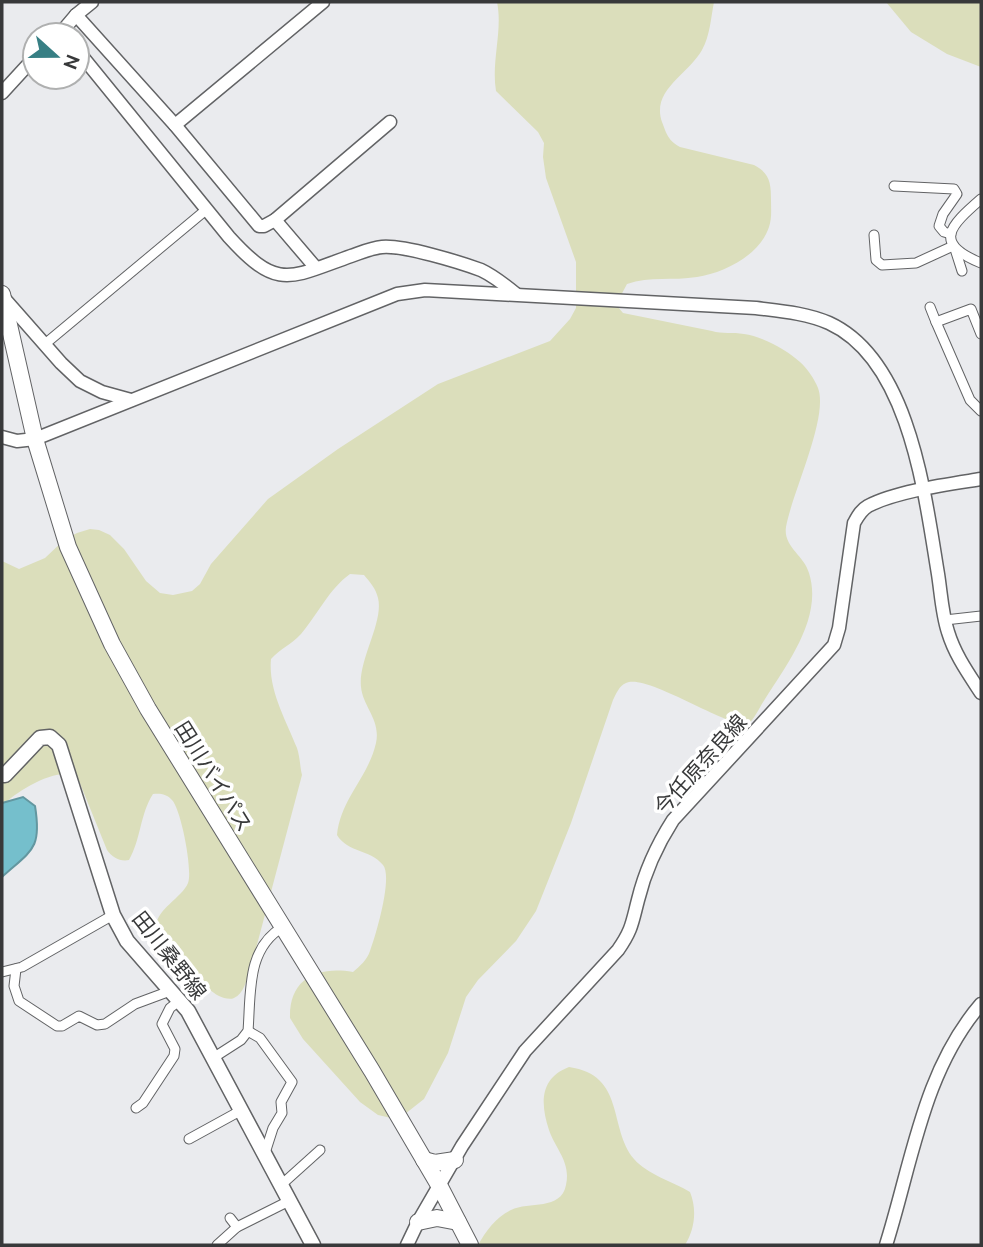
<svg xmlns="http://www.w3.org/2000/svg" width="983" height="1247" font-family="Ubuntu,'Noto Sans JP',sans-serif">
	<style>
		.green { fill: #dbdebb }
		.water { fill: #75bfcc; stroke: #6397a0; stroke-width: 2 }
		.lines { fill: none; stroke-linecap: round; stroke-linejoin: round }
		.minor-casing { stroke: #626365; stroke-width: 11 }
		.tertiary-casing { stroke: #626365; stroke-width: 15 }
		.secondary-casing { stroke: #626365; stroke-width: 15 }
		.primary-casing { stroke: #626365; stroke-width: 17 }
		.trunk-casing { stroke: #626365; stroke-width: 18 }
		.minor { stroke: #fff; stroke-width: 9 }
		.tertiary { stroke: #fff; stroke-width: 12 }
		.secondary { stroke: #fff; stroke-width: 12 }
		.primary { stroke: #fff; stroke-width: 14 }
		.trunk { stroke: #fff; stroke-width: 16 }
		.labels { text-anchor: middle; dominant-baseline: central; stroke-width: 7; stroke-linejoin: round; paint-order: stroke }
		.street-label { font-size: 21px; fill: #38393a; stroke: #fff }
	</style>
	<rect width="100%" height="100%" fill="#eaebee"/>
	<g class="green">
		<path d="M497,2H714C711,17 710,36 702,50C688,75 651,90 662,122C667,135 668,140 680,147L754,165C770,173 771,184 771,200C771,210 772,218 769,227C760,255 724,273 697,277C673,281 650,276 627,284L619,299L618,307L623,313C653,319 682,325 712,331C722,334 733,332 744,334C761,336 787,350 800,362C807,368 815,380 818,388C829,417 792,493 786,527C783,547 804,555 809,573C823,617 788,663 765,699C759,708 755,719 747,725C720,723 645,673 626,683C619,686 616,694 613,700L571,823L536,911L516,941L478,980L466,997L448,1053L424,1099L405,1114L391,1118L378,1115L360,1102L303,1039L290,1018C289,978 318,966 353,972C360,966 367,960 370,951C376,935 393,877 383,865C370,849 348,853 337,835C341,798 368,778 376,743C381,720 363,707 361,687C358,660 384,622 378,598C376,589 370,582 364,575L350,574C329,589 318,614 301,634C292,644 280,649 271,659C268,690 286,720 297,748C300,757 300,767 302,775L250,971C246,980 244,994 234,998C230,1000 223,998 219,996C207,990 158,942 156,930C153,911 182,898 188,883C193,871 181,809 172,800C167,794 160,793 153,794C140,814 141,839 129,860C120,862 112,857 107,850L77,776C55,767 17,791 2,806V561L19,569L45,558L64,540L77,533L90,529L99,530L110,535L124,549L146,581L160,593L173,595L192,591L200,584L211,564L268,499L338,449L438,384L550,341L570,319L576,308V262L546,178L543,157L544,143L538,132L496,91C491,61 503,31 497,2Z"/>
		<path d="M886,2H981V67L947,54L911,32Z"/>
		<path d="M569,1067C626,1075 608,1128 634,1159C648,1175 672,1181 690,1192C697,1209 695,1229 685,1245H478C486,1231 496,1217 511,1210C529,1201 561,1211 566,1185C571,1162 556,1150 549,1130C540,1103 540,1078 569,1067Z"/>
	</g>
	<path class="water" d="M23,797L35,806C42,849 32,850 2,877V803Z"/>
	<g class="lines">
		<g class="minor-casing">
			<g id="minor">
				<path d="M894,186L954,189L957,194L943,214L939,226L944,232L951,234"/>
				<path d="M981,199C950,226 932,243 981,263"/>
				<path d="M874,235L876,260L882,265L916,263L953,246"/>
				<path d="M955,249L962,271"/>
				<path d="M930,307L936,322"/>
				<path d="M981,334L971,309L936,322L970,400L981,411"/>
				<path d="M45,344L207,209"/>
				<path d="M945,620L981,616"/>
				<path d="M16,969L14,986L19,1001L57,1026H62L79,1016L97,1025L105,1024L135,1004L170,991"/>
				<path d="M2,972L22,967L113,915"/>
				<path d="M248,1031L260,1038L292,1082L281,1102L282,1113L273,1128L264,1156"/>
				<path d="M213,1058L241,1040L248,1031C251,994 246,948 283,927"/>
				<path d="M136,1108L143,1103L174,1056L175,1049L162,1024L170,1008L179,1001"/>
				<path d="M189,1139L240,1111"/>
				<path d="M280,1186L320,1150"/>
				<path d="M230,1218L237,1227"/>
				<path d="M217,1245L237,1227L289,1201"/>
			</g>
		</g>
		<g class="tertiary-casing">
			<g id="tertiary">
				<path d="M76,15L175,125L259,226H264L275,220L390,122"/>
				<path d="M59,35L76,15L92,2"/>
				<path d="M77,50L229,237C278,291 289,278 351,256C360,253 371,248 382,247C404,245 459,262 481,270C494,276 505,285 516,294"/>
				<path d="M2,93L35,57"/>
				<path d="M175,125L323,2"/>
				<path d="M275,220L316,268"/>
				<path d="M2,296L61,363L80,381L102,392L131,400"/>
				<path d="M2,437L17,441L35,439L397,294L425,290L756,308C780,311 806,313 829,323C910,360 925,496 938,574C941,593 942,614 948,632C955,655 968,673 981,693"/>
				<path d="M886,1245C912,1163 923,1071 981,1004"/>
			</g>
		</g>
		<g class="secondary-casing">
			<path id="secondary" d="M407,1245L418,1222L462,1146L525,1051L618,950C632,930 632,923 638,900C645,871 657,845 673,820L834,645L839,628L854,523C858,516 861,510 868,506C896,491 950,484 981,479"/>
		</g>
		<g class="primary-casing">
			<path id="primary" d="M2,775H5L40,738L50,737L59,745L113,915L127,941L188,1011L313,1245"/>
		</g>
		<g class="trunk-casing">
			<g id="trunk">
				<path d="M2,294L35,439L68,547L112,644L148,709L372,1071L440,1187L470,1245"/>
				<path d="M424,1160L435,1163L455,1160"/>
				<path d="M418,1222L437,1218L458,1222"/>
			</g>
		</g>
		<use href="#minor" class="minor"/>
		<use href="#tertiary" class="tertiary"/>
		<use href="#secondary" class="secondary"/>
		<use href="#primary" class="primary"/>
		<use href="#trunk" class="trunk"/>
	</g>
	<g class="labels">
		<g class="street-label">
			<text transform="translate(700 764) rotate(-48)">今任原奈良線</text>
			<text transform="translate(214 776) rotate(58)">田川バイパス</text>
			<text transform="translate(170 955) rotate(52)">田川桑野線</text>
		</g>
	</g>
	<rect width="983" height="1247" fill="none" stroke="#38393a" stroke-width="7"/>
	<g transform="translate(56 56) rotate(111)"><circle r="33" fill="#ffffff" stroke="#afb0b0" stroke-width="2"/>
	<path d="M0-5L12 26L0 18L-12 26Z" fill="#377f84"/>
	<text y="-10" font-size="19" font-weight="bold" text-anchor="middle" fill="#38393a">N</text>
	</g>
</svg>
